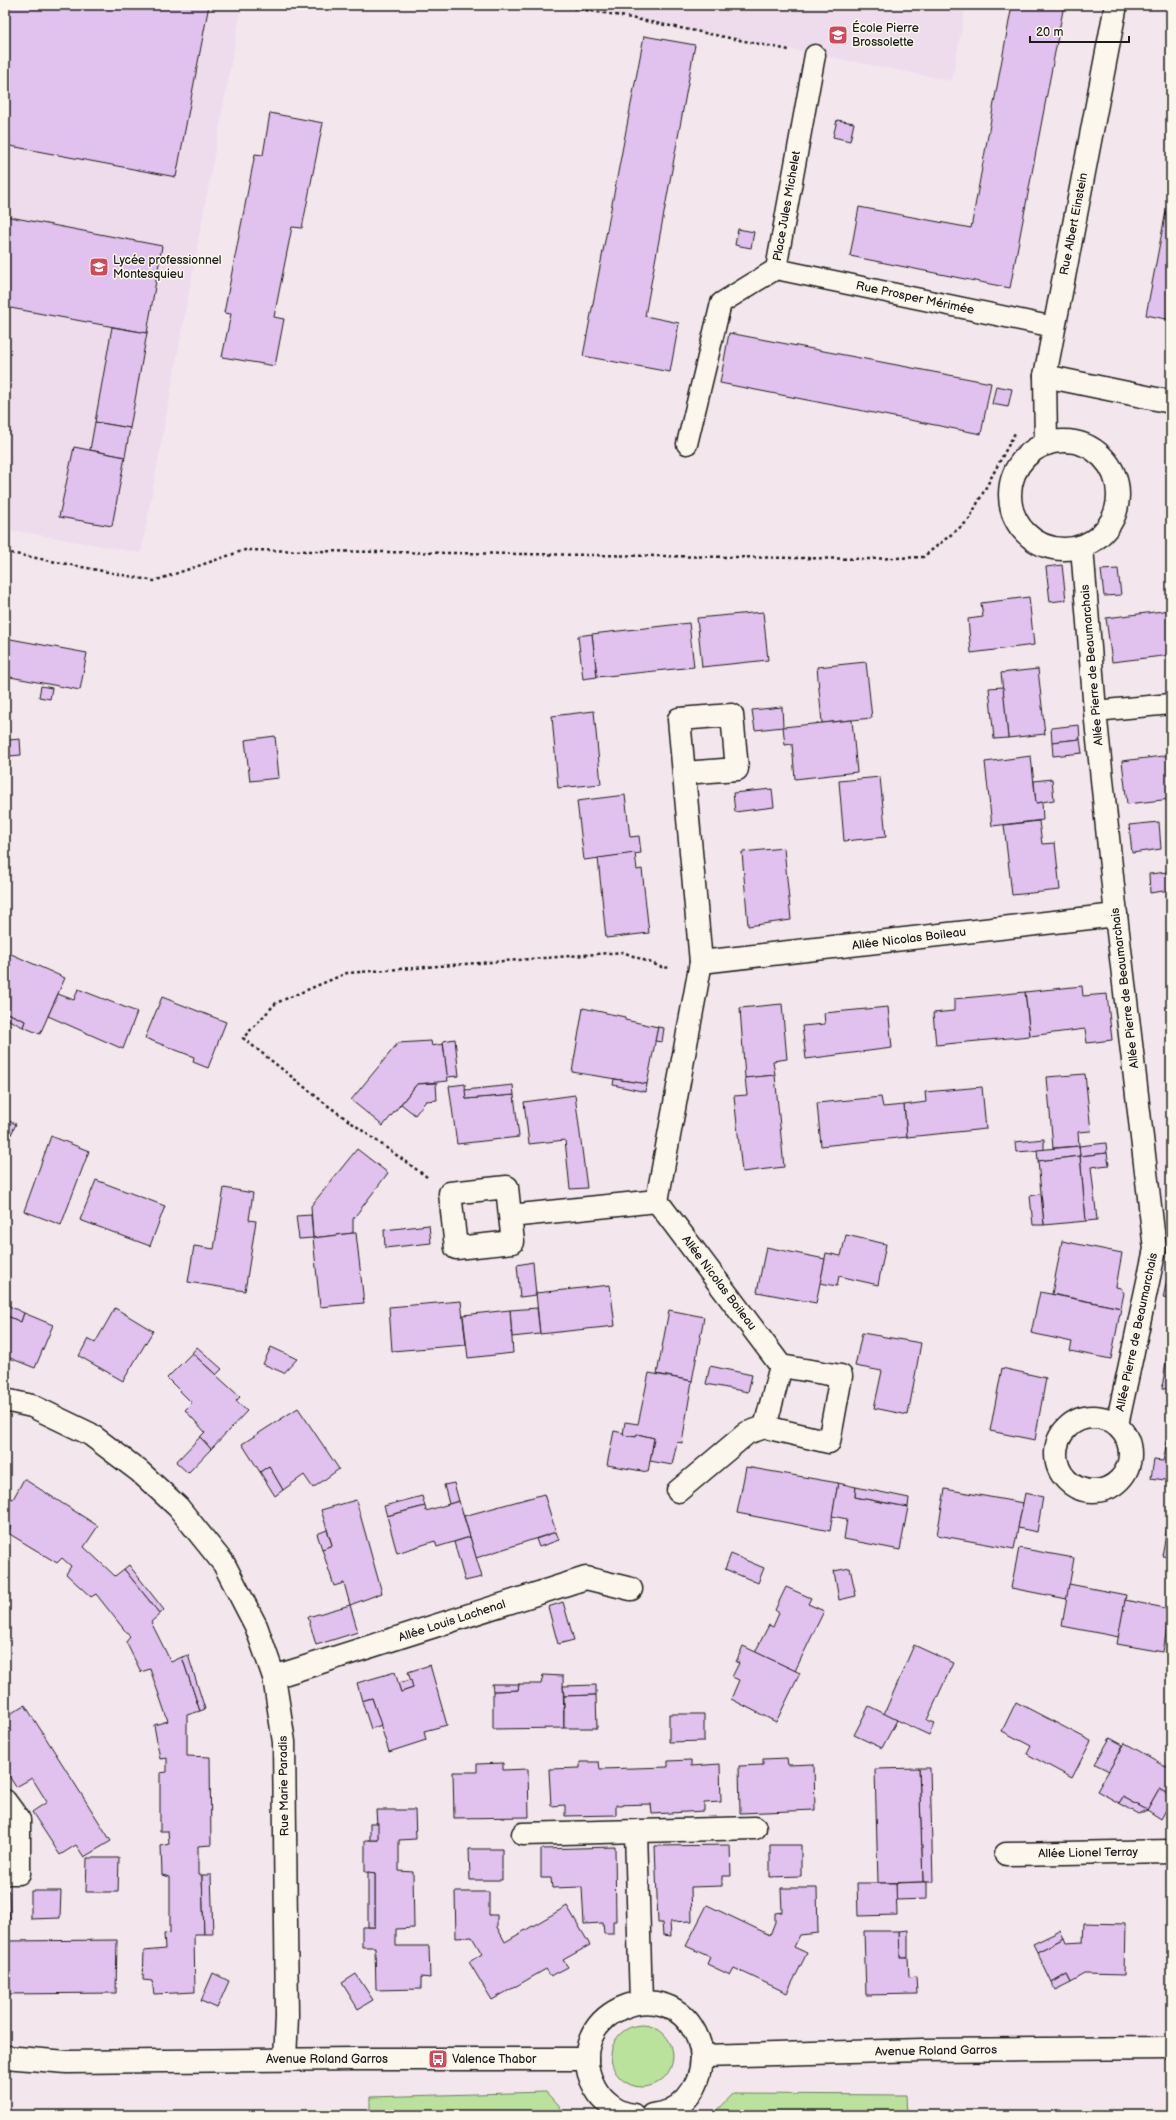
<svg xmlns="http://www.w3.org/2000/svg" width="1176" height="2120" font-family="'Balsamiq Sans',sans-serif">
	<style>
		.built { fill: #eedced }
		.green { fill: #bbe29d; stroke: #6c7f5c }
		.building { fill: #e1c1ee; stroke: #1c1c1c }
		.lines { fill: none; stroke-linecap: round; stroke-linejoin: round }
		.service-casing { stroke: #1c1c1c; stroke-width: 23 }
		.minor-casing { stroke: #1c1c1c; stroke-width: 25 }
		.path { stroke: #1c1c1c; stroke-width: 2.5; stroke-dasharray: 3 3; stroke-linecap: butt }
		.service { stroke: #fbf7ec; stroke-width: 20 }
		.minor { stroke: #fbf7ec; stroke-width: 22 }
		.labels { text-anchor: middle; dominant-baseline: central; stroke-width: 3; stroke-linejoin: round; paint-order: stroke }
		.poi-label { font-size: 12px; fill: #1c1c1c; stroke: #fbf7ec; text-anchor: start }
		.street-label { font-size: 12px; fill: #1c1c1c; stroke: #fbf7ec }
	</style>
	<rect width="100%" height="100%" fill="#f3e7ed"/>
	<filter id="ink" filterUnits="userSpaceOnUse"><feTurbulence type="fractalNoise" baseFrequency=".025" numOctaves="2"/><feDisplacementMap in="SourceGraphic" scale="8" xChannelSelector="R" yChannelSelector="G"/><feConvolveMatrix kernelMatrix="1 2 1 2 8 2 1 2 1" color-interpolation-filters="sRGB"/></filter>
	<g filter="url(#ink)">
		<g class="built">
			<path d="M5,5H242L141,553L5,529Z"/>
			<path d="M618,5H966L952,81L616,15Z"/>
		</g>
		<g class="green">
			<circle cx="642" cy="2056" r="31"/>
			<path d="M546,2092L567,2115H370V2097Z"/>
			<path d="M733,2094L906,2095L907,2115H713Z"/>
		</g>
		<g class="building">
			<path d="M5,5H209L176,177L5,145Z"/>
			<path d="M1012,5H1064L1010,288L850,256L859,207L971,228Z"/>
			<path d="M644,36L695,45L645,316L679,323L670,372L583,356Z"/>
			<path d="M270,113L323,123L302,228L292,227L274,317L284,319L275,366L222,357L231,314L224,313L255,154L263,155Z"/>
			<path d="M837,120L854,123L850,141L833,137Z"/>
			<path d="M1171,185V320L1146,315Z"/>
			<path d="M5,216L162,246L147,333L5,307Z"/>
			<path d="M738,229L754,232L751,248L735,245Z"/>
			<path d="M112,327L147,333L130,428L95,422Z"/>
			<path d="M729,333L991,383L981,434L720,383Z"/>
			<path d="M996,386L1012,389L1008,407L992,404Z"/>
			<path d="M95,422L130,428L125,457L90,450Z"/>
			<path d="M74,447L125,457L112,526L59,517Z"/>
			<path d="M1062,565L1066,600L1050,602L1046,567Z"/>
			<path d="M1118,569L1121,595L1104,596L1101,570Z"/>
			<path d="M1029,597L1034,645L971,653L968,619L983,617L981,603Z"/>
			<path d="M1171,610V655L1112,662L1106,618Z"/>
			<path d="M763,612L768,660L702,667L697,618Z"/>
			<path d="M689,623L694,667L597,677L592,634Z"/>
			<path d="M592,634L597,677L583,679L578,636Z"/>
			<path d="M5,638L87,653L80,690L5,676Z"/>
			<path d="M866,662L872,718L822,723L817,667Z"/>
			<path d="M1038,669L1045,734L1008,738L1001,673Z"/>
			<path d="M41,686L52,688L50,699L39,697Z"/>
			<path d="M1003,687L1008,738L994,739L989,688Z"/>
			<path d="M782,707L783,727L755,730L752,710Z"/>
			<path d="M594,711L601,784L558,788L552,716Z"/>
			<path d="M852,720L857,772L795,779L792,744L785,745L783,727Z"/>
			<path d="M1079,725L1080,739L1052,742L1051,728Z"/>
			<path d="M275,736L279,778L250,781L245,740Z"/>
			<path d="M20,739L21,755L10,756L9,740Z"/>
			<path d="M1080,739L1082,753L1053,756L1052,742Z"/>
			<path d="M1171,755V799L1127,804L1122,761Z"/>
			<path d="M1031,756L1036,803L1042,802L1043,820L992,826L985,762Z"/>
			<path d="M880,777L886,837L844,841L839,781Z"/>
			<path d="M1052,779L1054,800L1036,803L1034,781Z"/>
			<path d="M772,789L774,807L735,812L733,793Z"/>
			<path d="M625,795L630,837L639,836L641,853L584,860L577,801Z"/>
			<path d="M1039,821L1042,844L1055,843L1060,890L1012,895L1004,825Z"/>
			<path d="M1159,822L1161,849L1132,853L1129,825Z"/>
			<path d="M784,848L791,920L748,926L742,852Z"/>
			<path d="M635,853L637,870L642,869L649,933L606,938L598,858Z"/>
			<path d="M1168,872L1170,890L1150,893L1149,874Z"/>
			<path d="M9,953L65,978L40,1034L23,1027L25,1021L5,1012V961Z"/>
			<path d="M1082,986L1083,996L1107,994L1112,1040L1087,1043L1085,1029L1030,1036L1025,992Z"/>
			<path d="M78,989L137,1012L123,1049L48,1016L58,994L74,1000Z"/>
			<path d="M1025,992L1030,1036L936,1045L933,1013L954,1011V999Z"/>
			<path d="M162,997L226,1022L208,1068L193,1062L194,1057L145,1038Z"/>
			<path d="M782,1004L787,1059L773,1061L775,1075L745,1078L740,1008Z"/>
			<path d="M888,1007L892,1048L806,1059L802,1026L825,1024L824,1013Z"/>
			<path d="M583,1008L625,1017V1020L658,1027L647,1084L572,1072Z"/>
			<path d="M5,1012L25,1021L23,1027L5,1018Z"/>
			<path d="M658,1027L664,1028L662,1042L655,1041Z"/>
			<path d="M455,1039L459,1076L447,1077L443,1041Z"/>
			<path d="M431,1041L432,1046L443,1044L448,1081L417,1084L383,1126L351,1100L398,1043Z"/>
			<path d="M1085,1074L1091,1131L1078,1132L1079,1146L1053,1148L1047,1077Z"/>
			<path d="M775,1075L784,1167L742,1172L734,1096L747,1095L745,1078Z"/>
			<path d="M614,1079L647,1084L646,1092L613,1085Z"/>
			<path d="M436,1083L437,1100L426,1101L415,1115L401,1104L417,1084Z"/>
			<path d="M465,1084L466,1099L514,1095L519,1137L457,1144L449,1086Z"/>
			<path d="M513,1085L514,1095L466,1099L465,1090Z"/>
			<path d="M982,1087L986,1129L907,1137L904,1105L926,1102L925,1092Z"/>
			<path d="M575,1095L587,1188L570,1189L565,1140L529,1144L524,1102Z"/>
			<path d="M881,1097L883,1107L904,1105L907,1137L821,1146L817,1103Z"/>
			<path d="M5,1119L16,1124L5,1147Z"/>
			<path d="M51,1136L89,1151L61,1225L24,1211Z"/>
			<path d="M1044,1139V1150L1016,1152L1015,1142Z"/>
			<path d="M1106,1143L1107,1153L1080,1156L1079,1146Z"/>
			<path d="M1079,1146L1080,1156L1038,1161L1037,1150Z"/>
			<path d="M357,1149L388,1173L353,1219V1233L313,1238L311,1206Z"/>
			<path d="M1107,1153L1109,1165L1091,1167L1097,1220L1086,1221L1080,1156Z"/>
			<path d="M1080,1156L1086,1221L1044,1225L1038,1161Z"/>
			<path d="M96,1180L165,1206L150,1246L80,1220Z"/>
			<path d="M224,1188L253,1193L249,1220L256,1221L245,1291L188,1282L194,1246L214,1249Z"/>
			<path d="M1041,1194L1044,1225H1033L1030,1196Z"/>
			<path d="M311,1215L313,1238L299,1239L296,1216Z"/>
			<path d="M429,1225L431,1243L385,1248L384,1230Z"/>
			<path d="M353,1233H356L364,1303L320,1307L313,1238Z"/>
			<path d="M846,1235L886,1244L878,1285L839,1276L837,1286L820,1283L826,1253L841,1256Z"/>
			<path d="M1062,1241L1122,1253L1116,1287L1121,1288L1124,1293L1121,1308L1052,1294Z"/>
			<path d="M766,1247L825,1259L816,1303L757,1292Z"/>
			<path d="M533,1262L536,1295L520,1297L517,1265Z"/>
			<path d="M1167,1280L1171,1281V1299L1163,1298Z"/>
			<path d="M610,1285L615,1326L540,1334L536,1293Z"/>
			<path d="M1040,1292L1121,1308L1111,1359L1070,1351L1072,1342L1031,1333Z"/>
			<path d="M461,1301L466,1345L392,1351L389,1307Z"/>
			<path d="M5,1304L24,1313L21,1322L5,1315Z"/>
			<path d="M115,1308L153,1331L123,1381L79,1356L88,1339L95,1343Z"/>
			<path d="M537,1308L540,1334L512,1337L510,1310Z"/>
			<path d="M510,1310L513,1353L468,1358L463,1315Z"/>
			<path d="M669,1310L704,1317L692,1381L657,1374Z"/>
			<path d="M24,1313L53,1325L35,1368L5,1356V1315L21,1322Z"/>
			<path d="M862,1333L921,1343L908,1415L874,1408L882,1371L855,1366Z"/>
			<path d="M197,1347L222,1369L216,1375L192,1353Z"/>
			<path d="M271,1347L297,1359L284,1373L263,1364Z"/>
			<path d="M192,1353L240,1397L236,1401L247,1411L211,1449L200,1437L205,1432L185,1410L192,1403L167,1378Z"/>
			<path d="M1167,1355H1171V1390L1162,1388Z"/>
			<path d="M710,1366L752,1375L748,1392L706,1384Z"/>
			<path d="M1002,1368L1046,1378L1035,1440L990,1431Z"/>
			<path d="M649,1373L692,1381L682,1443L677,1442L672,1465L650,1461L654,1438L637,1434L636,1437L623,1435L625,1422L638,1424Z"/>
			<path d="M298,1408L339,1469L313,1488L304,1475L283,1490L269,1466L260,1472L242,1444Z"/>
			<path d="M1171,1423V1481L1151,1478L1154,1460L1163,1461Z"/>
			<path d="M614,1431L623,1433V1435L636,1437L637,1434L654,1438L648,1472L607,1465Z"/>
			<path d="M200,1437L211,1449L188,1473L176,1462Z"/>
			<path d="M269,1466L283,1490L275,1496L260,1472Z"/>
			<path d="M746,1467L838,1483L830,1531L737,1513Z"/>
			<path d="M24,1479L98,1526L84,1547L115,1576L124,1569L160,1614L151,1622L171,1662L182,1657L200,1711L187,1715V1756L210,1757L211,1845L198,1846V1875H202L204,1934H194L195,1992L154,1994L152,1981L143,1980L144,1951L165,1949L164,1934L170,1933V1877L162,1875L161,1846L169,1844L168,1831H160V1773L167,1772V1758L160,1759L154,1725L168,1721L150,1669L141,1672L126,1642L130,1637L96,1594L91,1597L66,1574L71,1566L62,1558L57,1563L8,1533L11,1526L5,1523V1497L13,1499Z"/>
			<path d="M454,1483L459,1501L449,1504L444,1485Z"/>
			<path d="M838,1483L856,1487L855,1497L908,1507L900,1550L844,1539L847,1519L832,1516Z"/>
			<path d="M856,1487L909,1498L908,1507L855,1497Z"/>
			<path d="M945,1489L1023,1503L1014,1549L937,1535Z"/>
			<path d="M1025,1493L1043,1497L1037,1532L1018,1528Z"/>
			<path d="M544,1494L556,1532L476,1558L464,1516Z"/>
			<path d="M422,1496L425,1506L387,1516L384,1506Z"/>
			<path d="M356,1500L382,1593L350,1605L344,1583L334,1586L322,1549L332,1545L321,1510Z"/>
			<path d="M459,1501L470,1537L437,1547L435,1541L397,1553L387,1516L425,1506L426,1511Z"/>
			<path d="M1171,1506V1557L1162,1556Z"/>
			<path d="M327,1530L332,1545L322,1549L317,1534Z"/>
			<path d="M556,1532L559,1540L539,1547L536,1539Z"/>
			<path d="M470,1537L482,1577L465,1581L454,1542Z"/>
			<path d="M1019,1548L1074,1558L1067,1599L1011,1588Z"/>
			<path d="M731,1554L764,1568L758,1583L725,1569Z"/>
			<path d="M129,1565L164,1610L160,1614L124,1569Z"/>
			<path d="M850,1568L856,1596L839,1600L834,1571Z"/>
			<path d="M1069,1584L1126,1595L1119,1637L1062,1626Z"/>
			<path d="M786,1587L811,1598L808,1604L824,1611L795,1671L755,1652L769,1625L773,1627L779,1613L775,1610Z"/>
			<path d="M1125,1600L1170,1609L1163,1652L1117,1644Z"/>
			<path d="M563,1602L574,1640L558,1644L548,1607Z"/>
			<path d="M350,1605L358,1632L316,1645L308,1617Z"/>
			<path d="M914,1645L953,1663L927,1720L935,1723L929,1735L884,1714Z"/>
			<path d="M743,1646L800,1673L776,1722L731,1699L739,1680L732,1677L739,1663L736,1662Z"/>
			<path d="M188,1655L205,1709L200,1711L182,1657Z"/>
			<path d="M430,1665L447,1725L424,1731L426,1740L389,1752L372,1698L362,1701L357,1683L395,1672L401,1692L413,1688L408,1672Z"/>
			<path d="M543,1675L563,1676L564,1728L493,1729V1691L518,1690L519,1684H541Z"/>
			<path d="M411,1680L413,1688L401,1692L398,1683Z"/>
			<path d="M492,1684H519L518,1690L493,1691Z"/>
			<path d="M596,1685V1695L564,1696L563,1686Z"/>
			<path d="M596,1695L597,1728H564V1696Z"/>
			<path d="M372,1698L381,1725L371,1729L362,1701Z"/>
			<path d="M1016,1702L1091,1741L1072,1778L1027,1754L1031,1746L1002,1731Z"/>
			<path d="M25,1705L111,1841L84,1857L76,1845L60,1855L32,1812L47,1802L32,1778L16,1787L5,1770V1717Z"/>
			<path d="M869,1706L897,1720L882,1748L854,1735Z"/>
			<path d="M669,1714H704V1741L669,1742Z"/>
			<path d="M1110,1738L1123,1745L1109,1771L1095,1764Z"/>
			<path d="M1125,1743L1171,1769V1796L1159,1789L1147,1810L1123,1797L1119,1803L1097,1791Z"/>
			<path d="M787,1758L788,1765L814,1764L815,1810L740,1813L739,1766L763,1765V1759Z"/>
			<path d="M691,1760V1766L720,1764L721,1802L704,1803V1811L652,1814L651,1804L616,1805V1815L565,1816V1805L551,1806L549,1769L580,1768V1762H599L600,1769L668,1767V1761Z"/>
			<path d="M503,1763V1770L528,1769L529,1817L454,1818L453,1772H477V1764Z"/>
			<path d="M919,1768H930L933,1882H923Z"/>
			<path d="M919,1768L923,1882L878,1883L875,1769Z"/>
			<path d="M1159,1789L1171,1796V1801L1161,1819L1147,1810Z"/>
			<path d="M1123,1797L1147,1810L1139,1814L1119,1803Z"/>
			<path d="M376,1810H415L416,1839L399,1840V1871L413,1872L414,1928L396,1929V1946H429L430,1978L421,1977V1989L376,1990L375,1947H362V1927H375V1873L365,1872V1840H378Z"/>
			<rect x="370" y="1823" width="8" height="17"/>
			<path d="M730,1845L731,1876H722V1886L691,1887L692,1921L670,1922L671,1936L663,1935L662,1923H658L655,1846Z"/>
			<path d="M770,1845H801V1876L770,1877Z"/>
			<path d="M615,1847L616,1921H613V1934H604L603,1923L584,1924L582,1887L552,1888L551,1878H541V1849Z"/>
			<path d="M469,1849H502V1880H470Z"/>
			<path d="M87,1858H119L118,1892H86Z"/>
			<path d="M368,1872L375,1873V1927H368Z"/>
			<path d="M202,1875H211L213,1934H204Z"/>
			<path d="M923,1882H927V1899L896,1900V1883Z"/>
			<path d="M857,1883H896L897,1915L858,1916Z"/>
			<path d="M781,1888H817L818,1933L800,1935L794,1947L807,1953L787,1993L734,1968L730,1975L707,1964L710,1957L686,1946L707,1905L770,1935L775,1922V1913L782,1912Z"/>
			<path d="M5,1891H9L10,1920H5Z"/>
			<path d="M31,1891H61L60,1918L31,1919Z"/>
			<path d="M455,1892H489V1915H497V1927L505,1942L567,1906L590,1945L563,1960L568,1967L551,1976L546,1969L492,2000L469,1962L482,1954L472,1937L456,1938Z"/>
			<path d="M1084,1923L1125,1924L1124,1975L1085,1974L1071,1982L1067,1974L1052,1983L1037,1952L1064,1938L1066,1943L1083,1942Z"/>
			<path d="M908,1930V1957H900L899,1931Z"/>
			<path d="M864,1931H899L900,1957H908L909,1977L916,1976L917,1994L866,1995Z"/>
			<path d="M1060,1931L1064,1938L1037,1952L1033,1944Z"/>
			<path d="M117,1940L116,1993L5,1994V1941Z"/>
			<path d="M1168,1940H1171V1984H1169Z"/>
			<path d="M213,1973L229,1981L217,2008L201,2001Z"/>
			<path d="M356,1974L373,2000L358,2009L342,1983Z"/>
			<path d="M1067,1974L1071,1982L1055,1990L1052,1983Z"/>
		</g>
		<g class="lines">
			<g class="service-casing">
				<g id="service">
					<path d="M776,269L1054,327"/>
					<path d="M687,444L721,303L776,269L815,55"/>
					<path d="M1095,711L1171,704"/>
				</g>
			</g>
			<g class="minor-casing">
				<g id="minor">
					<path d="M1045,376L1171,402"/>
					<circle cx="1064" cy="495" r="54"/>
					<path d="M1046,444L1045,376L1116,5"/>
					<path d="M1082,547L1095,711L1116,915L1155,1249L1117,1425"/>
					<path d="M684,773L737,769L732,715L679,719L701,962L657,1201L781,1366L841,1376L829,1442L765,1427L781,1366"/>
					<path d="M701,962L1116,915"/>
					<path d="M510,1216L507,1187L450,1193L456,1248L513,1242L510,1216L657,1201"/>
					<path d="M5,1400L32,1406L90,1434L139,1471L178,1507L224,1564L256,1626L274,1677L284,1742L287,2017L285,2059"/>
					<circle cx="1093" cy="1454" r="37"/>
					<path d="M678,1491L747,1433L765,1427"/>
					<path d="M274,1677L586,1578L631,1589"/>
					<path d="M5,1801L19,1820V1873H5"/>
					<path d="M636,1832L641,2002"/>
					<path d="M523,1834L755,1828"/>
					<path d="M1006,1854L1171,1851"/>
					<path d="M702,2056L922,2050L1171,2048"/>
					<path d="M5,2057L67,2062L356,2059H587"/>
					<path d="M633,2115C617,2113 603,2102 595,2088C556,2016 668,1964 698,2039C708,2065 696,2099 669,2111C664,2113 657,2114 652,2115"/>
				</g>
			</g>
			<g class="path">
				<path d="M556,5L616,15L789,50"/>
				<path d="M5,552L154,581L245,550L868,559L923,557L968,521L1016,431"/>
				<path d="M427,1177L327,1105L243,1038L276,1003L347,973L623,952L664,968L671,967"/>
			</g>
			<use href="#service" class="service"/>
			<use href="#minor" class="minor"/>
		</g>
	</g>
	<defs>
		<g id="school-square" transform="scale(1)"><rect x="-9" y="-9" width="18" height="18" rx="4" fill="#d1495b" stroke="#fbf7ec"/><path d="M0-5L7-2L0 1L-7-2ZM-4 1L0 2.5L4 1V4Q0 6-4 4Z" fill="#fff"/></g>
		<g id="bus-square" transform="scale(1)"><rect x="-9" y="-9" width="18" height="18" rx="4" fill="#d1495b" stroke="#fbf7ec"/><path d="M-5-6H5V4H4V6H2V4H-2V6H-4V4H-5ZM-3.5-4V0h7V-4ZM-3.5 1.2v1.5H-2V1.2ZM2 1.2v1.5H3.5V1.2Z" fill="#fff"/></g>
	</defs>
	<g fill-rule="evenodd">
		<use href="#school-square" x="838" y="35"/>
		<use href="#school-square" x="99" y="267"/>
		<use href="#bus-square" x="438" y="2059"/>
	</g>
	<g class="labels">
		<g class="poi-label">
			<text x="852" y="28">École Pierre<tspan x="852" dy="14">Brossolette</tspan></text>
			<text x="113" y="260">Lycée professionnel<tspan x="113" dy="14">Montesquieu</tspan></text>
			<text x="452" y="2059">Valence Thabor</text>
		</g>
		<g class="street-label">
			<text transform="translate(787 206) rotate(-80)">Place Jules Michelet</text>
			<text transform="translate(1074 224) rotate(-79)">Rue Albert Einstein</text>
			<text transform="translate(915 298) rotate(12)">Rue Prosper Mérimée</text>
			<text transform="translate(1092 665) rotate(-95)">Allée Pierre de Beaumarchais</text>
			<text transform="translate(909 939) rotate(-7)">Allée Nicolas Boileau</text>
			<text transform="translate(1125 988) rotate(-97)">Allée Pierre de Beaumarchais</text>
			<text transform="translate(719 1283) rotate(53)">Allée Nicolas Boileau</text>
			<text transform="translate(1137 1332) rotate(-78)">Allée Pierre de Beaumarchais</text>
			<text transform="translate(452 1621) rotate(-18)">Allée Louis Lachenal</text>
			<text transform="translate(284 1786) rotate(-91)">Rue Marie Paradis</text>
			<text transform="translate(1088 1853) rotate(-1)">Allée Lionel Terray</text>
			<text transform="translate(936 2051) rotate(-1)">Avenue Roland Garros</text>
			<text x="327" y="2059">Avenue Roland Garros</text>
		</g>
	</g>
	<rect width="1176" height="2120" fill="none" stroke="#fbf7ec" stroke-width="20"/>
	<rect x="10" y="10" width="1156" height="2100" fill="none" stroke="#1c1c1c" stroke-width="1.5" filter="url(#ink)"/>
	<path d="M1030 36v6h99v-6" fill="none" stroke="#1c1c1c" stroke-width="2"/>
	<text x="1036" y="36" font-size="12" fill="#1c1c1c" stroke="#fbf7ec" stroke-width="3" paint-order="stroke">20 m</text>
</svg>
